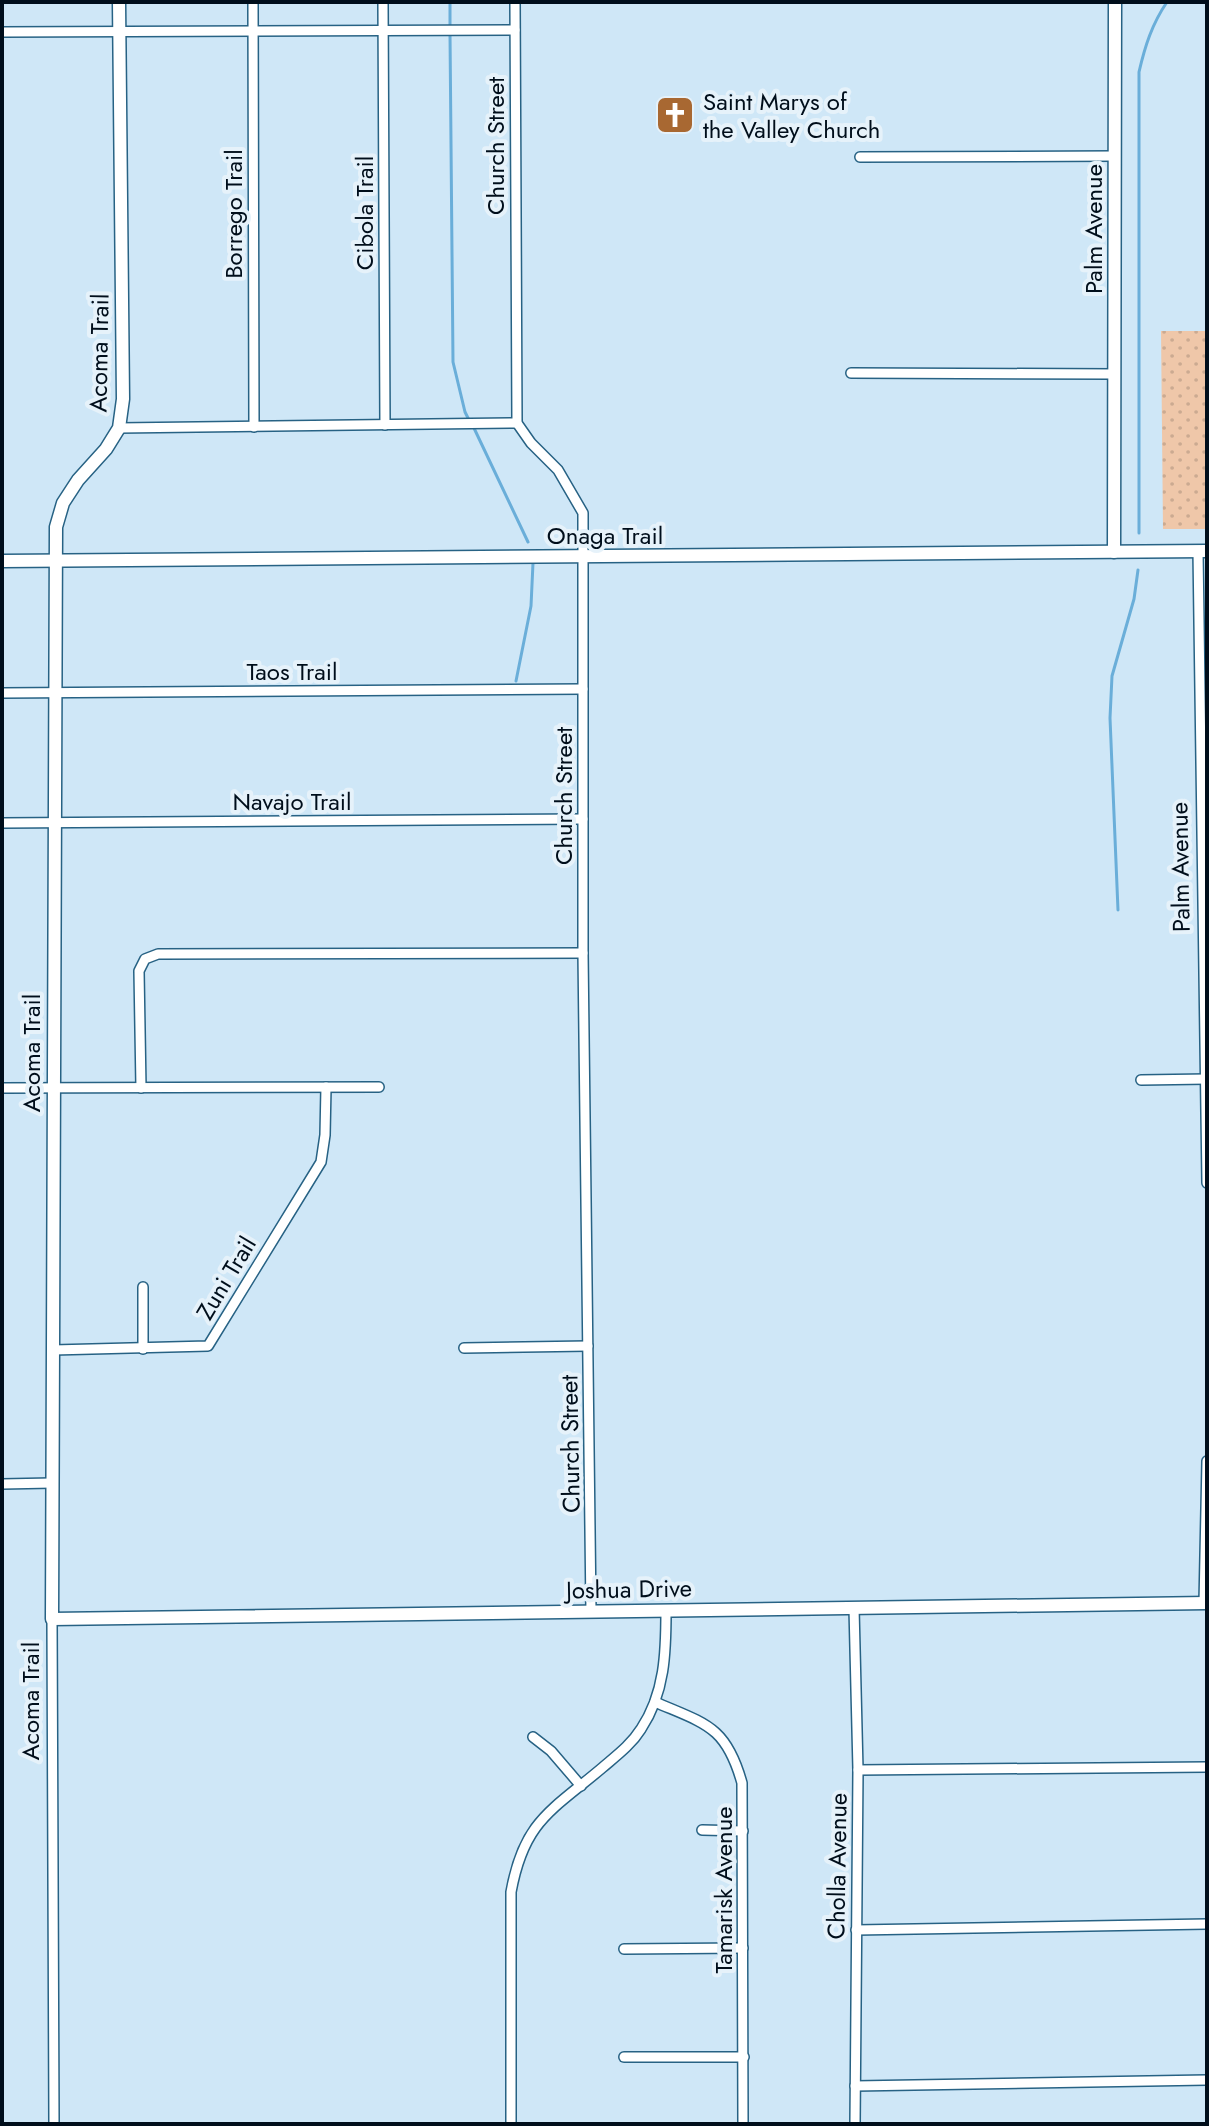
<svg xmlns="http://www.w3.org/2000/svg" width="1209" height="2126" font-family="Jost,sans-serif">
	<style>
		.grass { fill: url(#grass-dots) }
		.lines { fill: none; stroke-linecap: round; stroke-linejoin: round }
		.stream { stroke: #6aaed9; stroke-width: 3 }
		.minor-casing { stroke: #276284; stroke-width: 12 }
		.tertiary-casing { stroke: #276284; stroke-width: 15 }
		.minor { stroke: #fff; stroke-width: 9 }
		.tertiary { stroke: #fff; stroke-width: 12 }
		.labels { text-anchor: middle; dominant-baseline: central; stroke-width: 8; stroke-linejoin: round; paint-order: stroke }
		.poi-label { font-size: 24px; fill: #000e1b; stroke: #e6f2fa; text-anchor: start }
		.street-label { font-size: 24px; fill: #000e1b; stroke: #e6f2fa }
	</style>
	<defs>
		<pattern id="grass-dots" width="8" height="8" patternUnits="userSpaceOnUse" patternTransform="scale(2)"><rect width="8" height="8" fill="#efc7a9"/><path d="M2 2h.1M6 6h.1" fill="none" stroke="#cbaa91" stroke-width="1.8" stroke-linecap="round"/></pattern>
	</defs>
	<rect width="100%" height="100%" fill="#cfe7f7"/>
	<path class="grass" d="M1161,331H1207V529H1163Z"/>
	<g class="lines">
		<g class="stream">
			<path d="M450,26V2"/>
			<path d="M450,34L453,362L465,412L469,420"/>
			<path d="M473,426L528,542"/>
			<path d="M1139,533V72C1145,46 1152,24 1167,2"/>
			<path d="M516,681L531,606L533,563"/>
			<path d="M1118,910L1110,718L1112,676L1134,599L1138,570"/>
		</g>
		<g class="minor-casing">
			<g id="minor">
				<path d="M253,2L254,427"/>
				<path d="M383,2L385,425"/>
				<path d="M515,2L517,423L531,443L558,470L583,513V953L591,1612"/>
				<path d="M2,32L515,30"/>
				<path d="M860,157L1115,156"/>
				<path d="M851,373L1115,374"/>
				<path d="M119,428L517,423"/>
				<path d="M1198,551L1207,1183"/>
				<path d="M2,693L583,689"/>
				<path d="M2,823L583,819"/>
				<path d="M1141,1080L1207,1079"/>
				<path d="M2,1088L379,1087"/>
				<path d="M141,1088L139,971L145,959L158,954L583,953"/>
				<path d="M464,1348L588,1346"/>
				<path d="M143,1349V1287"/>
				<path d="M53,1350L208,1346L321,1162L325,1135L326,1087"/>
				<path d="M2,1484L52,1483"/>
				<path d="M1204,1603L1207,1461"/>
				<path d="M854,1608L858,1770L855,2124"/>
				<path d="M52,1619L54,2124"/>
				<path d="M655,1702C706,1724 726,1726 742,1783L743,2124"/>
				<path d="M533,1737L551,1751L581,1786"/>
				<path d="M858,1770L1207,1767"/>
				<path d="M702,1830L743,1831"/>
				<path d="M856,1930L1207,1924"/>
				<path d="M624,1949L743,1948"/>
				<path d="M624,2057H744"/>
				<path d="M855,2086L1207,2080"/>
				<path d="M511,2124V1892C524,1821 551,1811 602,1768C616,1756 631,1745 641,1729C665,1693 666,1652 666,1611"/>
			</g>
		</g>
		<g class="tertiary-casing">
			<g id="tertiary">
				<path d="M119,2L123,399L119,428L106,449L78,480L63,503L56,527L52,1619L1207,1603"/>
				<path d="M1114,552L1115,2"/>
				<path d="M2,561L1207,551"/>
			</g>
		</g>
		<use href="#minor" class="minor"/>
		<use href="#tertiary" class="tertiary"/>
	</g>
	<defs>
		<g id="church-square" transform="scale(2)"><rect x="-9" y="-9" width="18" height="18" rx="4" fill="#a86832" stroke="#e6f2fa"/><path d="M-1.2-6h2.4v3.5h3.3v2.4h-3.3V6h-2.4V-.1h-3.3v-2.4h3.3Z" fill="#fff"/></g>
	</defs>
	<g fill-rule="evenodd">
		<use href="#church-square" x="675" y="115"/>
	</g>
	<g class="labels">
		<g class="poi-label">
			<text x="703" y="101">Saint Marys of<tspan x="703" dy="28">the Valley Church</tspan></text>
		</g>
		<g class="street-label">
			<text transform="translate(495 146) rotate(-90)">Church Street</text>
			<text transform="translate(364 213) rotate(-90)">Cibola Trail</text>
			<text transform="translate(233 214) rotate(-90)">Borrego Trail</text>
			<text transform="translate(1093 229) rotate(-90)">Palm Avenue</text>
			<text transform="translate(99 353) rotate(-89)">Acoma Trail</text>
			<text x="605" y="535">Onaga Trail</text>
			<text x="292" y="671">Taos Trail</text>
			<text transform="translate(563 796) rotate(-90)">Church Street</text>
			<text x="292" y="801">Navajo Trail</text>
			<text transform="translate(1180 867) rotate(-91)">Palm Avenue</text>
			<text transform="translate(31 1053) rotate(-90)">Acoma Trail</text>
			<text transform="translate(226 1278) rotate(-59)">Zuni Trail</text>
			<text transform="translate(570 1444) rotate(-91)">Church Street</text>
			<text transform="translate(629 1589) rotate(-1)">Joshua Drive</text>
			<text transform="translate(30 1701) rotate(-90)">Acoma Trail</text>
			<text transform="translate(837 1866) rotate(-89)">Cholla Avenue</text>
			<text transform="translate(723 1890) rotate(-90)">Tamarisk Avenue</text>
		</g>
	</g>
	<rect width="1209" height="2126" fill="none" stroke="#000e1b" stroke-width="8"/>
</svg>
